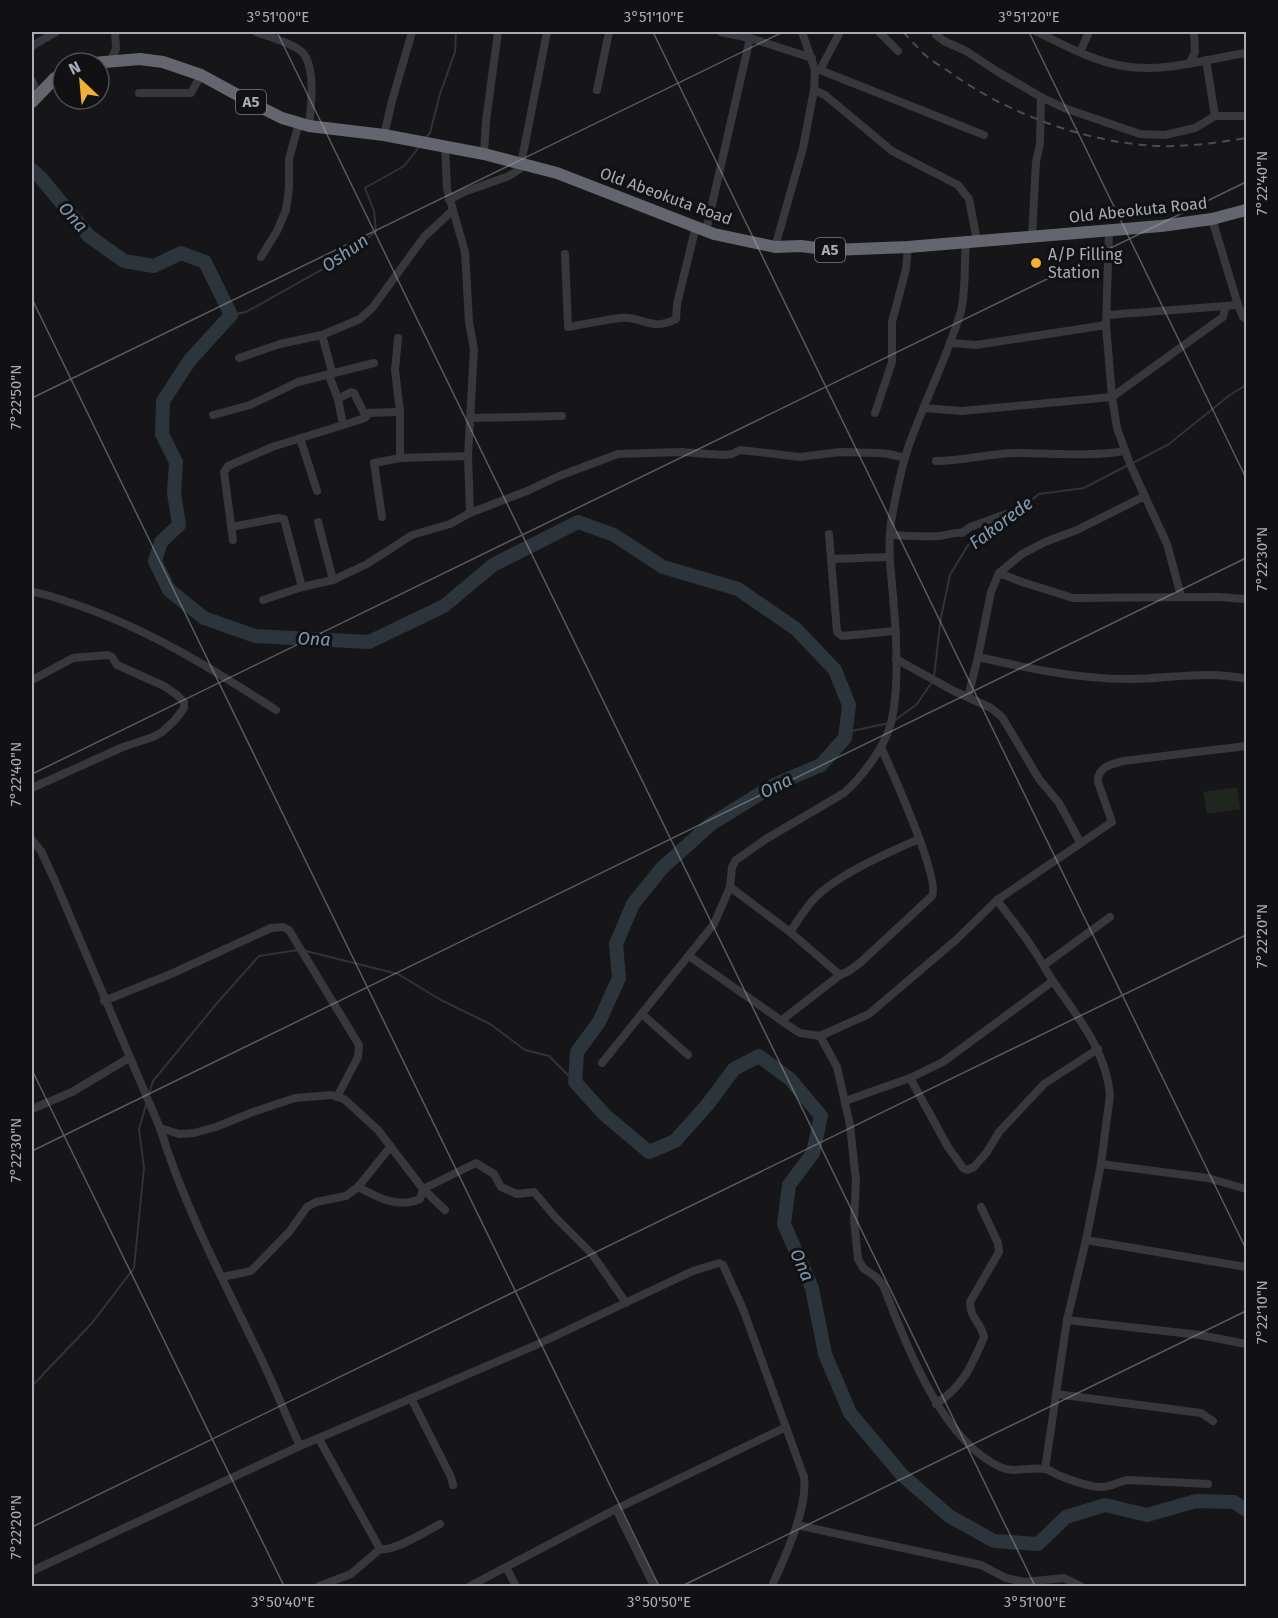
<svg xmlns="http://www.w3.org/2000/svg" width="1278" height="1618" font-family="'Fira Sans',sans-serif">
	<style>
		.green { fill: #1e261f }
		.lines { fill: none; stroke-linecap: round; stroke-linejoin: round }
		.stream { stroke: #2c353c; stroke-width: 2 }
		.river { stroke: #2c353c; stroke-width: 14 }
		.minor { stroke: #37383d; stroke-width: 8 }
		.highway { stroke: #63666e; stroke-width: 12 }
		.rail { stroke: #4a4c52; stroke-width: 2; stroke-dasharray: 8 6; stroke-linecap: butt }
		.ticks { fill: none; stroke: #a8adb8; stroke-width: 1.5; stroke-opacity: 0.45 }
		.poi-dot { fill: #f2b134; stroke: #111113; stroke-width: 2 }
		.labels { text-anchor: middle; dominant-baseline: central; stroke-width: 6; stroke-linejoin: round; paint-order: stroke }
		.shield { fill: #111113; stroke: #7b7e86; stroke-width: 1.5 }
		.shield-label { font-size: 15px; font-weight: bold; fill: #a8adb8 }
		.street-label { font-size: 16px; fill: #a8adb8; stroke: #111113 }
		.poi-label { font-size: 16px; fill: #a8adb8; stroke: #111113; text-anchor: start }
		.water-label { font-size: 18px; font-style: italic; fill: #7f9bb3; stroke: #111113 }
		.neatline { fill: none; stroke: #a8adb8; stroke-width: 2 }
		.ticks-label { font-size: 15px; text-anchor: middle; fill: #a8adb8 }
	</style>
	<rect width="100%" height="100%" fill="#161618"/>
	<path class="green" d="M1237,787L1240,809L1207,814L1203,792Z"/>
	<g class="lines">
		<g class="stream">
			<path d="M426,137L430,133L440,94L455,52L456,32"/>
			<path d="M231,315L246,312L348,255L376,231L374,211L365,188L404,166L419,147"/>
			<path d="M1133,463L1169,444L1230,395L1246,385"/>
			<path d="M934,677L941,617L950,575L968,545L1001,525L1039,494L1084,488L1128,465"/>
			<path d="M894,721L917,704L932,682"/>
			<path d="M847,732L889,723"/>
			<path d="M306,951L398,974L441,1000L490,1024L525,1050L549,1056L575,1082"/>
			<path d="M149,1094L153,1081L218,1002L259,956L298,950"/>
			<path d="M32,1386L92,1323L134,1268L144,1168L139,1129L146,1105"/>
		</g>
		<path class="river" d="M32,170L40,177L89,236L124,261L154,266L181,253L205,262L231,315L190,360L163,401L162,434L176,462L174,493L179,525L161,542L155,561L169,590L204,618L255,636L369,642L444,606L493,565L578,522L614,535L663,567L738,589L796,629L835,670L849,705L845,738L821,765L774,785L711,824L662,868L633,904L616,944L619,978L599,1022L577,1052L575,1082L605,1115L649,1152L675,1141L708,1104L734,1069L759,1056L790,1079L821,1116L813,1153L789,1185L784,1224L812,1288L825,1354L850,1413L902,1475L949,1516L994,1541L1038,1544L1066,1517L1105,1505L1147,1515L1196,1501L1234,1502L1246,1510"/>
		<g class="minor">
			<path d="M256,32C267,36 295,44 303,53C316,69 311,107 309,126"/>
			<path d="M721,32L750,38L812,58"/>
			<path d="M879,32L898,51"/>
			<path d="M1037,32C1064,45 1093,61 1123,66C1164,73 1206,59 1246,53"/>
			<path d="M936,35L944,41L966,51L998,72L1041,97L1064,108L1140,134L1165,135L1195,128L1215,116H1246"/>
			<path d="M32,46L56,32"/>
			<path d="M1080,52L1089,32"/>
			<path d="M111,60L116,49L115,32"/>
			<path d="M1206,60L1215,116"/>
			<path d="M1189,64L1195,52L1194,32"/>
			<path d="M815,70H820L984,135"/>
			<path d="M820,70L840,32"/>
			<path d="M32,81L38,94"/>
			<path d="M597,90L609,32"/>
			<path d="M814,90L825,95L892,151L958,185L969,199L977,241"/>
			<path d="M139,93H191L201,75"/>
			<path d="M384,135L392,101L412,32"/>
			<path d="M445,145L447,189L465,252L469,322L474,349L468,456L470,513"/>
			<path d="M484,154L486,121L498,32"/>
			<path d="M449,200L464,192L509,176L520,169L547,32"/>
			<path d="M1212,219L1238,305L1243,317L1246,319"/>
			<path d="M706,231L750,38"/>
			<path d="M1109,231L1106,325L1112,397L1117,428L1130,464L1167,544L1181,596"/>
			<path d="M1032,237L1036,162L1040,144L1041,97"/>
			<path d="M775,247L803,148L814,90L815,70L802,32"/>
			<path d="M565,254L568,327C586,324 603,320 621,318C643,316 650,332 676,319L677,304L696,226"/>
			<path d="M261,257L277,231L286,210L289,188V159L299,123"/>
			<path d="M1107,315L1238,305"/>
			<path d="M398,338L395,370L400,412V458"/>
			<path d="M951,343L976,345L1106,325"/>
			<path d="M239,358L280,344L322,335L360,319L373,307L424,237L452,211"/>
			<path d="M338,399L351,392L354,393L364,413L400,412"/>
			<path d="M924,408L962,411L1112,397L1223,317L1226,306"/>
			<path d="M875,413L892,362V322L906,269L908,247"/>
			<path d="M213,415L250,405L298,382L374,363"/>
			<path d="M470,418L562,416"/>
			<path d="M343,425L365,418L368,414"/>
			<path d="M300,438L317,491"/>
			<path d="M936,461C964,461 990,453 1018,453C1054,453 1090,457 1125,451"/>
			<path d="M382,517L374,463L400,458L468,456"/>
			<path d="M318,522L333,580"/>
			<path d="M231,527L278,518L284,519L302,587"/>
			<path d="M829,534L837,632L842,636L895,631"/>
			<path d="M890,535C907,536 923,537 939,536C948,535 954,532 962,533L970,527L1006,514"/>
			<path d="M233,540L224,472L228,466L272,447L343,425L338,399L330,378L332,372L322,335"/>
			<path d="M831,559L889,557"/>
			<path d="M999,573L1022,582L1073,598L1217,597L1246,599"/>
			<path d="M32,592C48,594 65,601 80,606C150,630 214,670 276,710"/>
			<path d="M263,600L302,587L333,580L367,564L412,535L450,524L470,513L527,491L559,476L618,454L681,452L723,455L732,454L740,450L800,457L840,452L877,453L889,454L905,458"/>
			<path d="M978,657C1027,668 1077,679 1128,679C1167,679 1208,670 1246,679"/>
			<path d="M896,659L952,690L991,708L1002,717L1039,779L1059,803L1080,842"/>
			<path d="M32,680L73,658L108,655L112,657L117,665L164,686L177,695L184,702V708L175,720L162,732L153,737L123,747L32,788"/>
			<path d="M968,697L978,657L991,592L999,573L1022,554L1045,542L1077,530L1145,496"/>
			<path d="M32,840L41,851L55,881L160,1128C184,1206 223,1280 259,1354C274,1385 286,1416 300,1446"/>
			<path d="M730,887L790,932L840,975"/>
			<path d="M997,900C1009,916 1022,932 1033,949C1041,960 1047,973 1055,984C1079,1019 1106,1051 1110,1095L1101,1164L1086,1240L1067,1320L1045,1469"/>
			<path d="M790,932C798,921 805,908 815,898C838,874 888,853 919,839"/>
			<path d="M689,956L792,1028L800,1033L820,1036L869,1014L957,939L997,900L1112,822L1098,782C1097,767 1111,764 1123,761L1246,746"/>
			<path d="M1044,965L1110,917"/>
			<path d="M104,1001L171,974L271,928L283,927L289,930L359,1045L358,1057L337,1097"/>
			<path d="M642,1014L688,1055"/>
			<path d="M782,1020L840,975L849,971L861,962L932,896C941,879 891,770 881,747"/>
			<path d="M820,1036L837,1067L850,1125L856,1181L854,1219L858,1259L863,1268L876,1277L883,1285C906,1343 940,1439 1000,1467C1015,1474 1030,1466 1045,1469C1050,1470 1054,1473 1058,1475C1070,1480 1088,1487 1102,1487C1111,1487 1119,1481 1128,1480L1208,1484"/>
			<path d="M602,1063L714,924L730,887L732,867L736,860L766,839L844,793C861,778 884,748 890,726C899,697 897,640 894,608C892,579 887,551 891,522C895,499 900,473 907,451C923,403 947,359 961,311C966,290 964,264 966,243"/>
			<path d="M910,1078L948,1147L963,1168L967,1170L974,1167L987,1152L999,1132L1044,1084L1098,1049"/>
			<path d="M845,1101L910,1078L943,1062L1053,981"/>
			<path d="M32,1109L72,1092L129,1058"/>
			<path d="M160,1128L179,1134L194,1133L216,1127L253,1112L295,1098L331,1095L344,1099L378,1130L423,1189L445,1210"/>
			<path d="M1101,1164L1208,1178L1246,1189"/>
			<path d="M358,1187C377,1197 398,1209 420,1199L423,1189L476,1163L494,1174L501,1187L517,1194L534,1192L557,1219L592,1254L626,1303"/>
			<path d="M1086,1240L1246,1267"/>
			<path d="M222,1277L251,1271L289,1232L307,1207L316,1202L346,1196L358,1187L391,1146"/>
			<path d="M1067,1320L1200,1335L1246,1344"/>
			<path d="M1056,1394L1201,1413L1213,1421"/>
			<path d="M411,1398L451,1477L453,1485"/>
			<path d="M936,1404C964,1385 971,1367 984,1337C981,1322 970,1319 970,1302L999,1252L998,1243L981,1207"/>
			<path d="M319,1439L380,1549"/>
			<path d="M616,1509L654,1586"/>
			<path d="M797,1525L981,1565L1006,1578L1024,1582L1064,1578L1081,1586"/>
			<path d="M506,1567L516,1586"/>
			<path d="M32,1571L300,1446L536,1345L693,1271L719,1263L723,1265L743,1309L804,1477C808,1509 785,1556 772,1586"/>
			<path d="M319,1586L351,1574L380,1549C393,1552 427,1531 440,1524"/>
			<path d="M470,1586L616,1509L786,1427"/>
		</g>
		<g class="highway">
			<path d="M93,63L140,59L163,62L201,75L260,107L282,118L309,126L384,135L484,154L557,173L714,234L775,247L801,246L832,250L908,247L1161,226L1212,219L1246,210"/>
			<path d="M32,102L55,78L63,74"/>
		</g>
		<path class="rail" d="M903,32C910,39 917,47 925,55C933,62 943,67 951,73C1008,114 1085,142 1156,146C1186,147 1217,143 1246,138"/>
	</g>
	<path class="ticks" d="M277,32L1035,1586M653,32L1246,1249M1029,32L1246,478M32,299L659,1586M32,398L783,32M32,774L1246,182M32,1070L284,1586M32,1151L1246,558M32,1527L1246,935M682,1586L1246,1311"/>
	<circle class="poi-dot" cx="1036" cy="263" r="6"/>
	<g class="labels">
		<g class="shield">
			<rect x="236" y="90" width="30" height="24" rx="4.5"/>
			<rect x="815" y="238" width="30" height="24" rx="4.5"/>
		</g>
		<g class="shield-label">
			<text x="251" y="102">A5</text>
			<text x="830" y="250">A5</text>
		</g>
		<g class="street-label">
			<text transform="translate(666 196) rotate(20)">Old Abeokuta Road</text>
			<text transform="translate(1138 210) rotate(-6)">Old Abeokuta Road</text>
		</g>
		<g class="poi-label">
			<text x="1048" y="254">A/P Filling<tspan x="1048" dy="18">Station</tspan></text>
		</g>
		<g class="water-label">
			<text transform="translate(73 217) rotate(48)">Ona</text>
			<text transform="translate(345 253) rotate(-35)">Oshun</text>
			<text transform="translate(1001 523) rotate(-37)">Fakorede</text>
			<text transform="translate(314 639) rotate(3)">Ona</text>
			<text transform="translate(776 786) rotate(-27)">Ona</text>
			<text transform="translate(802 1265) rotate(66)">Ona</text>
		</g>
	</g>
	<rect width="1278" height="1618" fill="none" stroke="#111113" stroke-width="66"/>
	<g transform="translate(81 81) rotate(334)"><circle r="28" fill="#111113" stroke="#4d4f55" stroke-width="1.5"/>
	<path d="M0-4.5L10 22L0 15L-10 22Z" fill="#f2b134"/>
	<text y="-9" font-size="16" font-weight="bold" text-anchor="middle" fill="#a8adb8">N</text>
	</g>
	<rect x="33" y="33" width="1212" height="1552" class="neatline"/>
	<g class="ticks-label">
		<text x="278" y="22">3°51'00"E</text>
		<text x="654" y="22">3°51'10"E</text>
		<text x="1029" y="22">3°51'20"E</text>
		<text transform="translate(1262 183) rotate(-90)" y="5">7°22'40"N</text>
		<text transform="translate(16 397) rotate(-90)" y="5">7°22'50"N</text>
		<text transform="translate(1262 559) rotate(-90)" y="5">7°22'30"N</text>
		<text transform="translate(16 774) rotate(-90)" y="5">7°22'40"N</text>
		<text transform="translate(1262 936) rotate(-90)" y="5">7°22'20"N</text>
		<text transform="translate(16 1150) rotate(-90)" y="5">7°22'30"N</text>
		<text transform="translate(1262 1312) rotate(-90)" y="5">7°22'10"N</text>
		<text transform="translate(16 1527) rotate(-90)" y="5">7°22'20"N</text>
		<text x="283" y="1607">3°50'40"E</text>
		<text x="659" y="1607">3°50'50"E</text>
		<text x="1035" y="1607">3°51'00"E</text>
	</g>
</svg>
